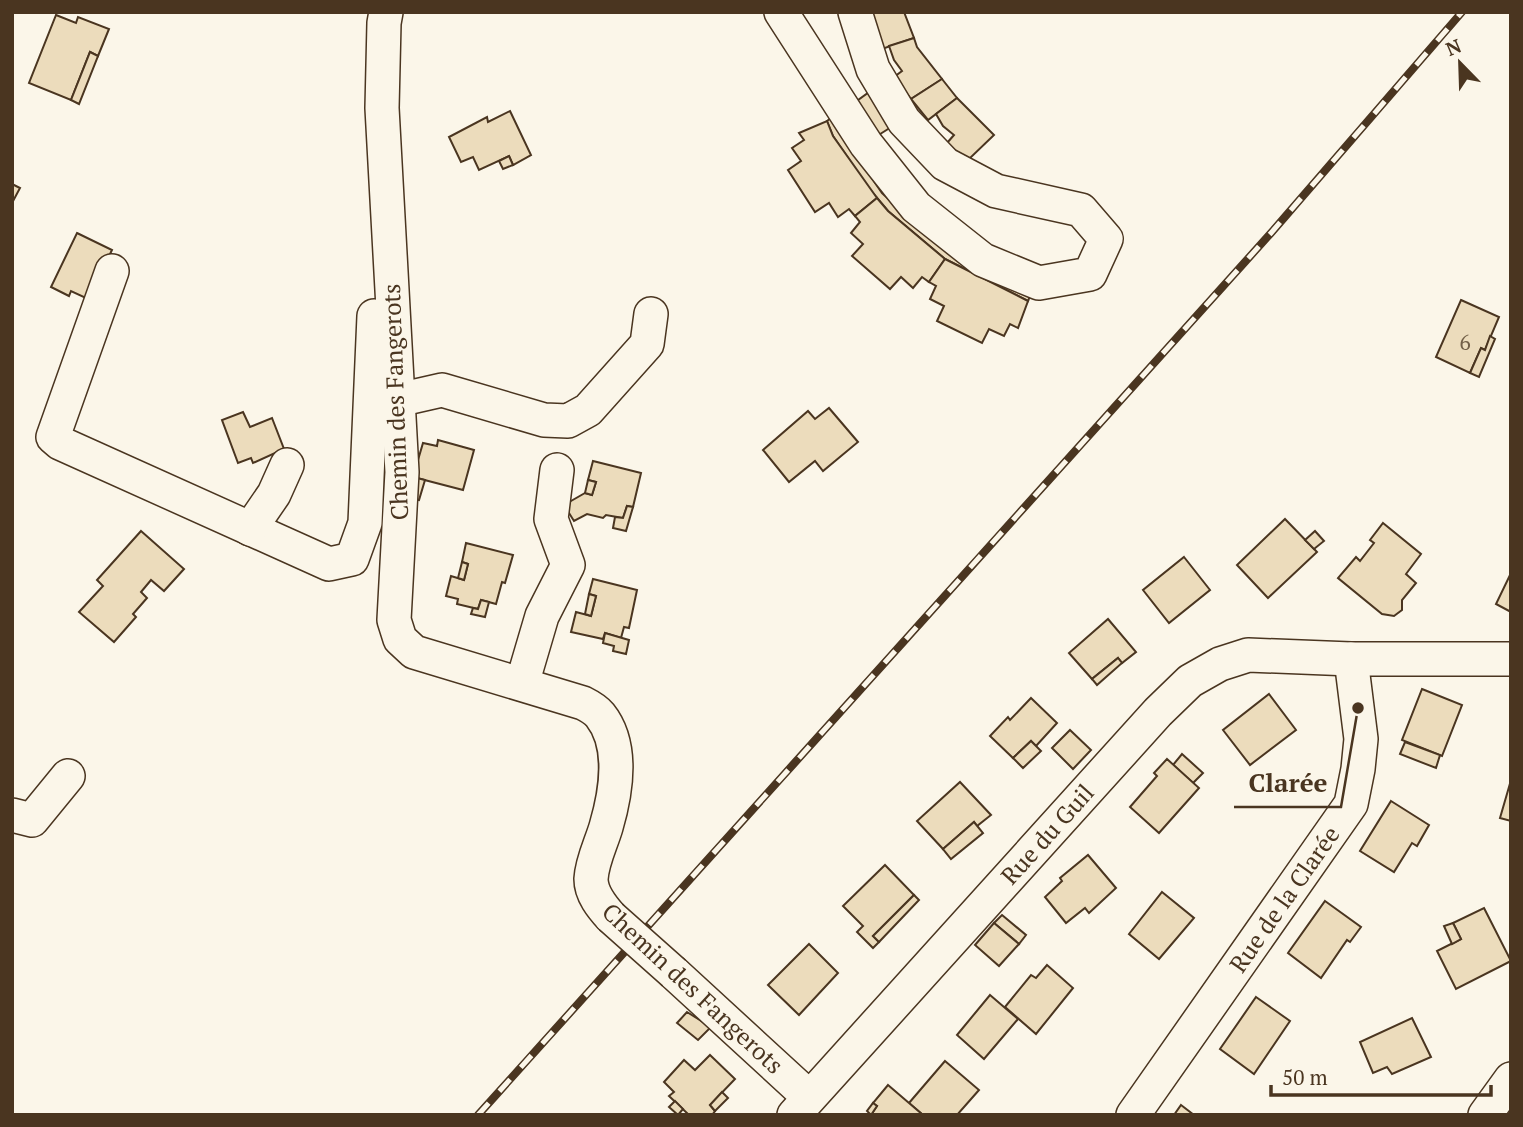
<svg xmlns="http://www.w3.org/2000/svg" width="1523" height="1127" font-family="'PT Serif',serif">
	<style>
		.building { fill: #ecdcbc; stroke: #4a3520; stroke-width: 2 }
		.lines { fill: none; stroke-linecap: round; stroke-linejoin: round }
		.minor-casing { stroke: #4a3520; stroke-width: 36 }
		.minor { stroke: #fbf6e9; stroke-width: 33 }
		.rail-casing { stroke: #4a3520; stroke-width: 8 }
		.rail { stroke: #fbf6e9; stroke-width: 5; stroke-dasharray: 16; stroke-linecap: butt }
		.minor-bridge-casing { stroke: #4a3520; stroke-width: 36; stroke-linecap: butt }
		.minor-bridge { stroke: #fbf6e9; stroke-width: 33 }
		.labels { text-anchor: middle; dominant-baseline: central; stroke-width: 5; stroke-linejoin: round; paint-order: stroke }
		.number-label { font-size: 21px; fill: #725f47 }
		.street-label { font-size: 24px; fill: #4a3520; stroke: #fbf6e9 }
		.leader { fill: none; stroke: #4a3520; stroke-width: 2.5 }
		.callout-dot { fill: #4a3520; stroke: #fbf6e9; stroke-width: 2.5 }
		.callout-label { font-size: 26px; text-anchor: middle; font-weight: bold; fill: #4a3520; stroke: #fbf6e9; stroke-width: 5; stroke-linejoin: round; paint-order: stroke }
	</style>
	<rect width="100%" height="100%" fill="#fbf6e9"/>
	<g class="building">
		<path d="M865,12H904L914,38L879,50Z"/>
		<path d="M56,15L76,23L78,17L109,29L98,56L90,52L71,100L29,83Z"/>
		<path d="M914,38L917,47L942,79L911,99L894,77L902,71L894,60L889,46Z"/>
		<path d="M90,52L98,56L79,104L71,100Z"/>
		<path d="M942,79L957,98L928,120L911,99Z"/>
		<path d="M872,90L896,124L877,136L854,103Z"/>
		<path d="M957,98L994,135L967,161L947,143L954,135L943,126L936,114Z"/>
		<path d="M510,111L531,155L513,165L509,156L479,170L473,157L461,162L449,137L487,117L488,122Z"/>
		<path d="M831,118L882,193L949,254L1030,296L1028,301L945,259L888,211L867,186L833,136L827,121Z"/>
		<path d="M827,121L833,136L877,198L855,216L849,209L838,217L829,203L815,212L788,170L801,161L792,148L804,140L799,133Z"/>
		<path d="M509,156L513,165L503,169L499,161Z"/>
		<path d="M12,184L20,188L12,203Z"/>
		<path d="M877,198L888,211L945,259L929,282L922,277L913,288L901,277L890,289L852,256L863,244L851,233L860,222L855,216Z"/>
		<path d="M77,233L112,250L88,299L71,291L69,296L51,287Z"/>
		<path d="M945,259L1028,301L1018,328L1010,324L1004,336L989,329L982,343L937,321L944,306L930,299L936,286L929,282Z"/>
		<path d="M1461,300L1499,317L1485,350L1481,348L1470,373L1436,357Z"/>
		<path d="M1490,336L1495,339L1479,377L1470,373L1481,348L1485,350Z"/>
		<path d="M829,408L858,442L823,471L815,461L789,482L763,450L808,411L815,419Z"/>
		<path d="M243,412L250,427L272,418L284,449L253,463L251,458L238,463L222,420Z"/>
		<path d="M438,440L474,450L463,490L413,477L423,443L437,446Z"/>
		<path d="M593,461L641,473L633,507L627,506L623,518L606,515L603,518L587,514L574,521L564,505L585,493L592,495L596,482L588,480Z"/>
		<path d="M413,477L425,480L419,500L407,498Z"/>
		<path d="M588,480L596,482L592,495L585,493Z"/>
		<path d="M627,506L633,507L626,531L613,528L615,517L623,518Z"/>
		<path d="M1285,519L1317,552L1268,598L1237,565Z"/>
		<path d="M1383,523L1421,554L1406,574L1416,583L1402,600V610L1394,616L1382,614L1338,578L1356,557L1360,561L1374,543L1370,540Z"/>
		<path d="M141,531L184,569L164,591L151,580L141,592L147,598L133,614L136,617L114,642L79,612L103,586L97,580Z"/>
		<path d="M1315,531L1324,541L1314,549L1305,540Z"/>
		<path d="M466,543L513,555L505,583L502,582L496,604L481,600L478,609L457,604L458,599L446,596L451,576L464,580L468,564L462,562Z"/>
		<path d="M1184,557L1210,590L1169,623L1143,590Z"/>
		<path d="M462,562L468,564L464,580L458,578Z"/>
		<path d="M1511,573V612L1496,604Z"/>
		<path d="M593,579L637,590L629,628L624,627L621,638L605,633L603,639L571,632L576,612L591,616L596,596L589,594Z"/>
		<path d="M589,594L596,596L591,616L585,614Z"/>
		<path d="M481,600L489,602L485,617L471,614L473,608L478,609Z"/>
		<path d="M1108,619L1136,652L1122,663L1118,658L1092,679L1069,653Z"/>
		<path d="M605,633L629,640L626,654L613,651L614,646L603,643Z"/>
		<path d="M1118,658L1122,663L1097,685L1092,679Z"/>
		<path d="M1422,689L1462,705L1442,756L1402,740Z"/>
		<path d="M1269,694L1296,730L1250,765L1223,730Z"/>
		<path d="M1031,698L1057,723L1036,746L1031,741L1013,758L990,736L1008,717L1010,720Z"/>
		<path d="M1070,730L1091,750L1073,769L1052,748Z"/>
		<path d="M1031,741L1041,751L1023,768L1013,758Z"/>
		<path d="M1405,742L1440,755L1436,768L1400,754Z"/>
		<path d="M1182,754L1203,773L1193,783L1173,765Z"/>
		<path d="M1167,759L1199,788L1159,833L1130,807L1157,776L1154,773Z"/>
		<path d="M1511,780V821L1500,818Z"/>
		<path d="M960,782L991,815L977,826L974,822L943,849L917,821Z"/>
		<path d="M1391,801L1429,825L1417,846L1412,843L1394,872L1360,851Z"/>
		<path d="M974,822L983,833L951,859L943,849Z"/>
		<path d="M1088,855L1116,888L1089,913L1085,908L1066,923L1045,897L1062,881L1060,878Z"/>
		<path d="M885,865L914,895L873,936L879,942L873,948L857,932L863,926L843,906Z"/>
		<path d="M1162,892L1194,918L1159,959L1129,934Z"/>
		<path d="M914,895L919,900L879,942L873,936Z"/>
		<path d="M1325,901L1361,927L1350,942L1347,940L1321,978L1288,953Z"/>
		<path d="M1484,908L1511,961L1456,989L1437,951L1461,939L1453,923Z"/>
		<path d="M1002,915L1026,935L1019,944L994,923Z"/>
		<path d="M994,923L1019,944L999,966L975,945Z"/>
		<path d="M1453,923L1461,939L1452,944L1444,926Z"/>
		<path d="M809,944L838,973L799,1015L768,985Z"/>
		<path d="M1047,965L1073,988L1036,1034L1005,1007L1031,975L1036,978Z"/>
		<path d="M990,995L1018,1019L984,1059L957,1035Z"/>
		<path d="M1256,997L1290,1021L1254,1074L1220,1049Z"/>
		<path d="M687,1012L711,1027L698,1040L677,1023Z"/>
		<path d="M1412,1018L1431,1057L1392,1074L1387,1067L1373,1073L1360,1042Z"/>
		<path d="M710,1055L735,1079L710,1105L715,1111L712,1115H689L669,1096L674,1092L664,1082L684,1060L695,1070Z"/>
		<path d="M945,1061L979,1090L957,1115H923L909,1103Z"/>
		<path d="M888,1085L923,1115H871L877,1106L873,1103Z"/>
		<path d="M722,1092L728,1098L715,1111L710,1105Z"/>
		<path d="M675,1101L683,1109L678,1115L669,1107Z"/>
		<path d="M873,1103L877,1106L871,1115L867,1111Z"/>
		<path d="M1181,1105L1194,1115H1174Z"/>
	</g>
	<g class="lines">
		<g class="minor-casing">
			<g id="minor">
				<path d="M386,12L384,23L382,108L402,472L394,620L400,639L414,652L583,703C589,706 596,710 600,715C624,745 616,793 606,827C601,844 592,861 591,879C591,894 602,907 611,917"/>
				<path d="M781,12L866,144L916,207L983,260L1039,283L1090,274L1106,239L1081,210L996,191L945,164L904,121L873,69L855,12"/>
				<path d="M112,271L53,437L60,443L329,564L352,559L365,523L374,316"/>
				<path d="M398,400L442,390L544,420L568,421L588,410L647,344L651,314"/>
				<path d="M250,529L274,494L287,465"/>
				<path d="M522,684L542,616L568,565L551,519L557,470"/>
				<path d="M12,815L32,820L68,776"/>
				<path d="M674,973L809,1097"/>
				<path d="M794,1115L1158,712L1190,681L1220,664L1248,655L1351,659H1511"/>
				<path d="M1133,1115L1351,804L1358,769L1361,739L1351,659"/>
				<path d="M1485,1115L1511,1079"/>
			</g>
		</g>
		<use href="#minor" class="minor"/>
		<g class="rail-casing">
			<path id="rail" d="M478,1115L1271,233L1462,12"/>
		</g>
		<use href="#rail" class="rail"/>
		<g class="minor-bridge-casing">
			<path id="minor-bridge" d="M611,917L674,973"/>
		</g>
		<use href="#minor-bridge" class="minor-bridge"/>
	</g>
	<g class="labels">
		<g class="number-label">
			<text x="1465" y="342">6</text>
		</g>
		<g class="street-label">
			<text transform="translate(395 402) rotate(-92)">Chemin des Fangerots</text>
			<text transform="translate(1047 834) rotate(-48)">Rue du Guil</text>
			<text transform="translate(1284 899) rotate(-55)">Rue de la Clarée</text>
			<text transform="translate(693 988) rotate(43)">Chemin des Fangerots</text>
		</g>
	</g>
	<path class="leader" d="M1358 708L1341 807H1234"/>
	<circle class="callout-dot" cx="1358" cy="708" r="7"/>
	<g class="callout-label">
		<text x="1288" y="792">Clarée</text>
	</g>
	<rect width="1523" height="1127" fill="none" stroke="#4a3520" stroke-width="28"/>
	<g transform="translate(1460 63) rotate(337)" stroke="#fbf6e9" stroke-width="5" paint-order="stroke">
	<path d="M0-5L12 26L0 18L-12 26Z" fill="#4a3520"/>
	<text y="-10" font-size="19" font-weight="bold" text-anchor="middle" fill="#4a3520">N</text>
	</g>
	<path d="M1271 1085v10h220v-10" fill="none" stroke="#4a3520" stroke-width="3.5"/>
	<text x="1282" y="1085" font-size="21" fill="#4a3520" stroke="#fbf6e9" stroke-width="5" paint-order="stroke">50 m</text>
</svg>
